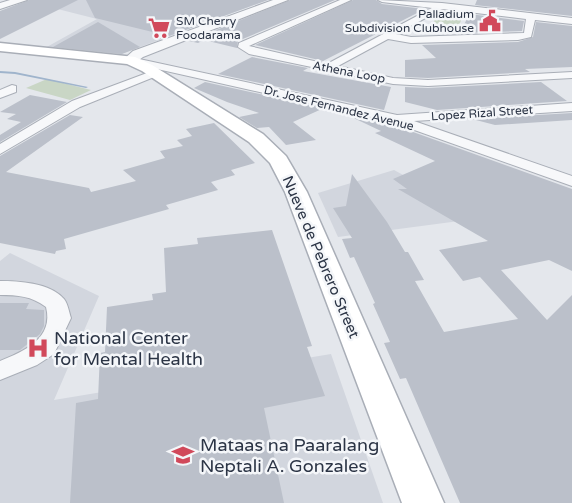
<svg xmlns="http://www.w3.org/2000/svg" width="572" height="503" font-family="'Varela Round',sans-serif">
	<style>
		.built { fill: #d2d6de }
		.green { fill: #c9d6c5 }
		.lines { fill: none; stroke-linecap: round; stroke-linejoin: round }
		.stream { fill: #9fb4cc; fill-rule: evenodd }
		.building { fill: #bbc0ca }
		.minor-casing { stroke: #a9aeb7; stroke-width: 2 }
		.tertiary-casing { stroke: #a9aeb7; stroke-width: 2 }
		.secondary-casing { stroke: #a9aeb7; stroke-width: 3 }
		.minor { fill: #f7f8fa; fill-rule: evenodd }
		.tertiary { fill: #f7f8fa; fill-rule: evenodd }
		.secondary { fill: #fff; fill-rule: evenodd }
		.labels { text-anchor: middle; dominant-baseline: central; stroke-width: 5; stroke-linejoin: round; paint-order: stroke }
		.far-poi-label { font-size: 12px; fill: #2b3445; stroke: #f4f6f9; text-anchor: end }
		.far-street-label { font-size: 12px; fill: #2b3445; stroke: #f4f6f9 }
		.street-label { font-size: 15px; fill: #2b3445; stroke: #f4f6f9 }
		.near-poi-label { font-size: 18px; fill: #2b3445; stroke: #f4f6f9; text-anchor: start }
	</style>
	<rect width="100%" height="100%" fill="#e4e7ec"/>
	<g class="built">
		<path d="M29,0H267L121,54L45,48L97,19L26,1Z"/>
		<path d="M394,170L482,218L338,237L318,193Z"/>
		<path d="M10,253L99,296L54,400L331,354L383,503H0V261Z"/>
	</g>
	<g class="green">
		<path d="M437,15L462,18L456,33L429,30Z"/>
		<path d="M47,79L91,90L70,100L26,88Z"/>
	</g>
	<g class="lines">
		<path class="stream" d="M0,71L15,72L88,87L86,88L15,74L0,73Z"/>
	</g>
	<g class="building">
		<path d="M29,0H78L0,39V11Z"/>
		<path d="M86,0H268L169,36L95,18Z"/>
		<path d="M290,0H335L238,41L237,48L204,40L198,43L189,41Z"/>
		<path d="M353,0H376L382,4L425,9L323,61L255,45Z"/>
		<path d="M477,0H572V16L475,5Z"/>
		<path d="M470,14L524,21L522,31L459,33Z"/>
		<path d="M98,22L140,47L122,54L53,47Z"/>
		<path d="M536,22L572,26V67L525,69L530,72L428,78L405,77V60L436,58L422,45L518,42L533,37Z"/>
		<path d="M252,57L308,68L303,71L391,87L384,110L218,74Z"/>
		<path d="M205,82L324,108L293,122L316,140L286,145L269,127L257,128L239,117L259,113L227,102L194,88Z"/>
		<path d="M541,82L567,101L437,110L405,102V87L428,88Z"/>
		<path d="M30,95L67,102L0,142V135L21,122L7,119L16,114L0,112Z"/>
		<path d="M343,113L388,123L572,189V271L549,260L501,270L547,320L572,295V503H460L406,378L400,379L384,343L390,342L373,304L375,303L354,257L350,258L342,239L352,238L333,208L346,206L352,174L387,222L405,252H408L424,280L415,281L444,332L518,319L480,277L463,281L439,250L488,241L398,189H407L393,179L435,161L375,133L381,131Z"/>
		<path d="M572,113V120L495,125L472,119Z"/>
		<path d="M70,115L83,117L6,172L89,188L91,192L136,181L123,170L165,158L160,151L183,146L177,140L192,136L186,129L214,123L255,163L231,170L235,175L211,182L218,190L166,205L169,209L64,239L66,249L56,251L55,254L0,243V156Z"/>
		<path d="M272,230L312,346L307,347L325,396L264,408L284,503H70L76,403L98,399L100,353L105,352L107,307L153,300L152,294L166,292L164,248L198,244L197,238Z"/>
		<path d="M0,303H29L26,309L44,310V326L40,334L20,350H0Z"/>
	</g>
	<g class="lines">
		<g class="minor-casing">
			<g id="minor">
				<path d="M340,0H351L249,46L327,64L432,8L382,2L378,0L442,3L572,18V24L535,20L531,37L518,40L411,43L388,39L338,66L393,78L428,80L572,72V78L428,86L393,84L249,54L238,47L239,43ZM442,9L526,19L524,33L411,37L396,34Z"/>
				<path d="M130,57L397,115L572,103V111L414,121L572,176V186L389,121L126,62L125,60Z"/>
				<path d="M155,70L159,71V75L80,107L0,154V144L72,101Z"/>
				<path d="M12,85L16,86V92L0,98V90Z"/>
				<path d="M0,281C19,281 51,283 64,299C68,304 69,312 71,318L54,354L37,365L0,380V361C25,351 54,338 46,307C31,296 18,295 0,295Z"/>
			</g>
		</g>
		<g class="tertiary-casing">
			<g id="tertiary">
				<path d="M10,0H27L0,9V3Z"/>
				<path d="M273,0H288L143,57L135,63H125L123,60L133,51Z"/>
			</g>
		</g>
		<g class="secondary-casing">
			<path id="secondary" d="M0,43L135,57L152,65L263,134L286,156L307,192L444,503H402L285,192L270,163L249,142L142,71L127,64L0,51Z"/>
		</g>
		<use href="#minor" class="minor"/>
		<use href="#tertiary" class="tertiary"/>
		<use href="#secondary" class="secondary"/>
	</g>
	<defs>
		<g id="civic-bare" transform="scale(1.725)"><path d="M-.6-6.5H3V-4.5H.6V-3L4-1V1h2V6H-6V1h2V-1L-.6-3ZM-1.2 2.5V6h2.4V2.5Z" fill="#d1495b" stroke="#f4f6f9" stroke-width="2.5" paint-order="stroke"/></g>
		<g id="supermarket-bare" transform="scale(1.725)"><path d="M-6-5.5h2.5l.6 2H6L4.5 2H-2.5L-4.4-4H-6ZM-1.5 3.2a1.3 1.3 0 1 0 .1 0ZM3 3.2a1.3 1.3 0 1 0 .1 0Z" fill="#d1495b" stroke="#f4f6f9" stroke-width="2.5" paint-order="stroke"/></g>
		<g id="hospital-bare" transform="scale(1.725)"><path d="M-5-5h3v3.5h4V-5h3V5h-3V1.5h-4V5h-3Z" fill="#d1495b" stroke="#f4f6f9" stroke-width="2.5" paint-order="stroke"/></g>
		<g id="school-bare" transform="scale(1.725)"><path d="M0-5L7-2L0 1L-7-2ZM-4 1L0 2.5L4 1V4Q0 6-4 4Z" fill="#d1495b" stroke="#f4f6f9" stroke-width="2.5" paint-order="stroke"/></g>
	</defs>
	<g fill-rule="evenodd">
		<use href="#civic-bare" x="490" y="21"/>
		<use href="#supermarket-bare" x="159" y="28"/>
		<use href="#hospital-bare" x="38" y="348"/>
		<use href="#school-bare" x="183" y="455"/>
	</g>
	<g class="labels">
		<g class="far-poi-label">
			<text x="474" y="14">Palladium<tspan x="474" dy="14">Subdivision Clubhouse</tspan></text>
			<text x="176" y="21" text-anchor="start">SM Cherry<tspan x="176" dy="14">Foodarama</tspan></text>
		</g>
		<g class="far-street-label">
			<text transform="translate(349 72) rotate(11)">Athena Loop</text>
			<text transform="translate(339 108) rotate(14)">Dr. Jose Fernandez Avenue</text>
			<text transform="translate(482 113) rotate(-4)">Lopez Rizal Street</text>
		</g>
		<g class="street-label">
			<text transform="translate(321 257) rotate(67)">Nueve de Pebrero Street</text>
		</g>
		<g class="near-poi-label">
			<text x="54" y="338">National Center<tspan x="54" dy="21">for Mental Health</tspan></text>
			<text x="200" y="445">Mataas na Paaralang<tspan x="200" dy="21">Neptali A. Gonzales</tspan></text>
		</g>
	</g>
</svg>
